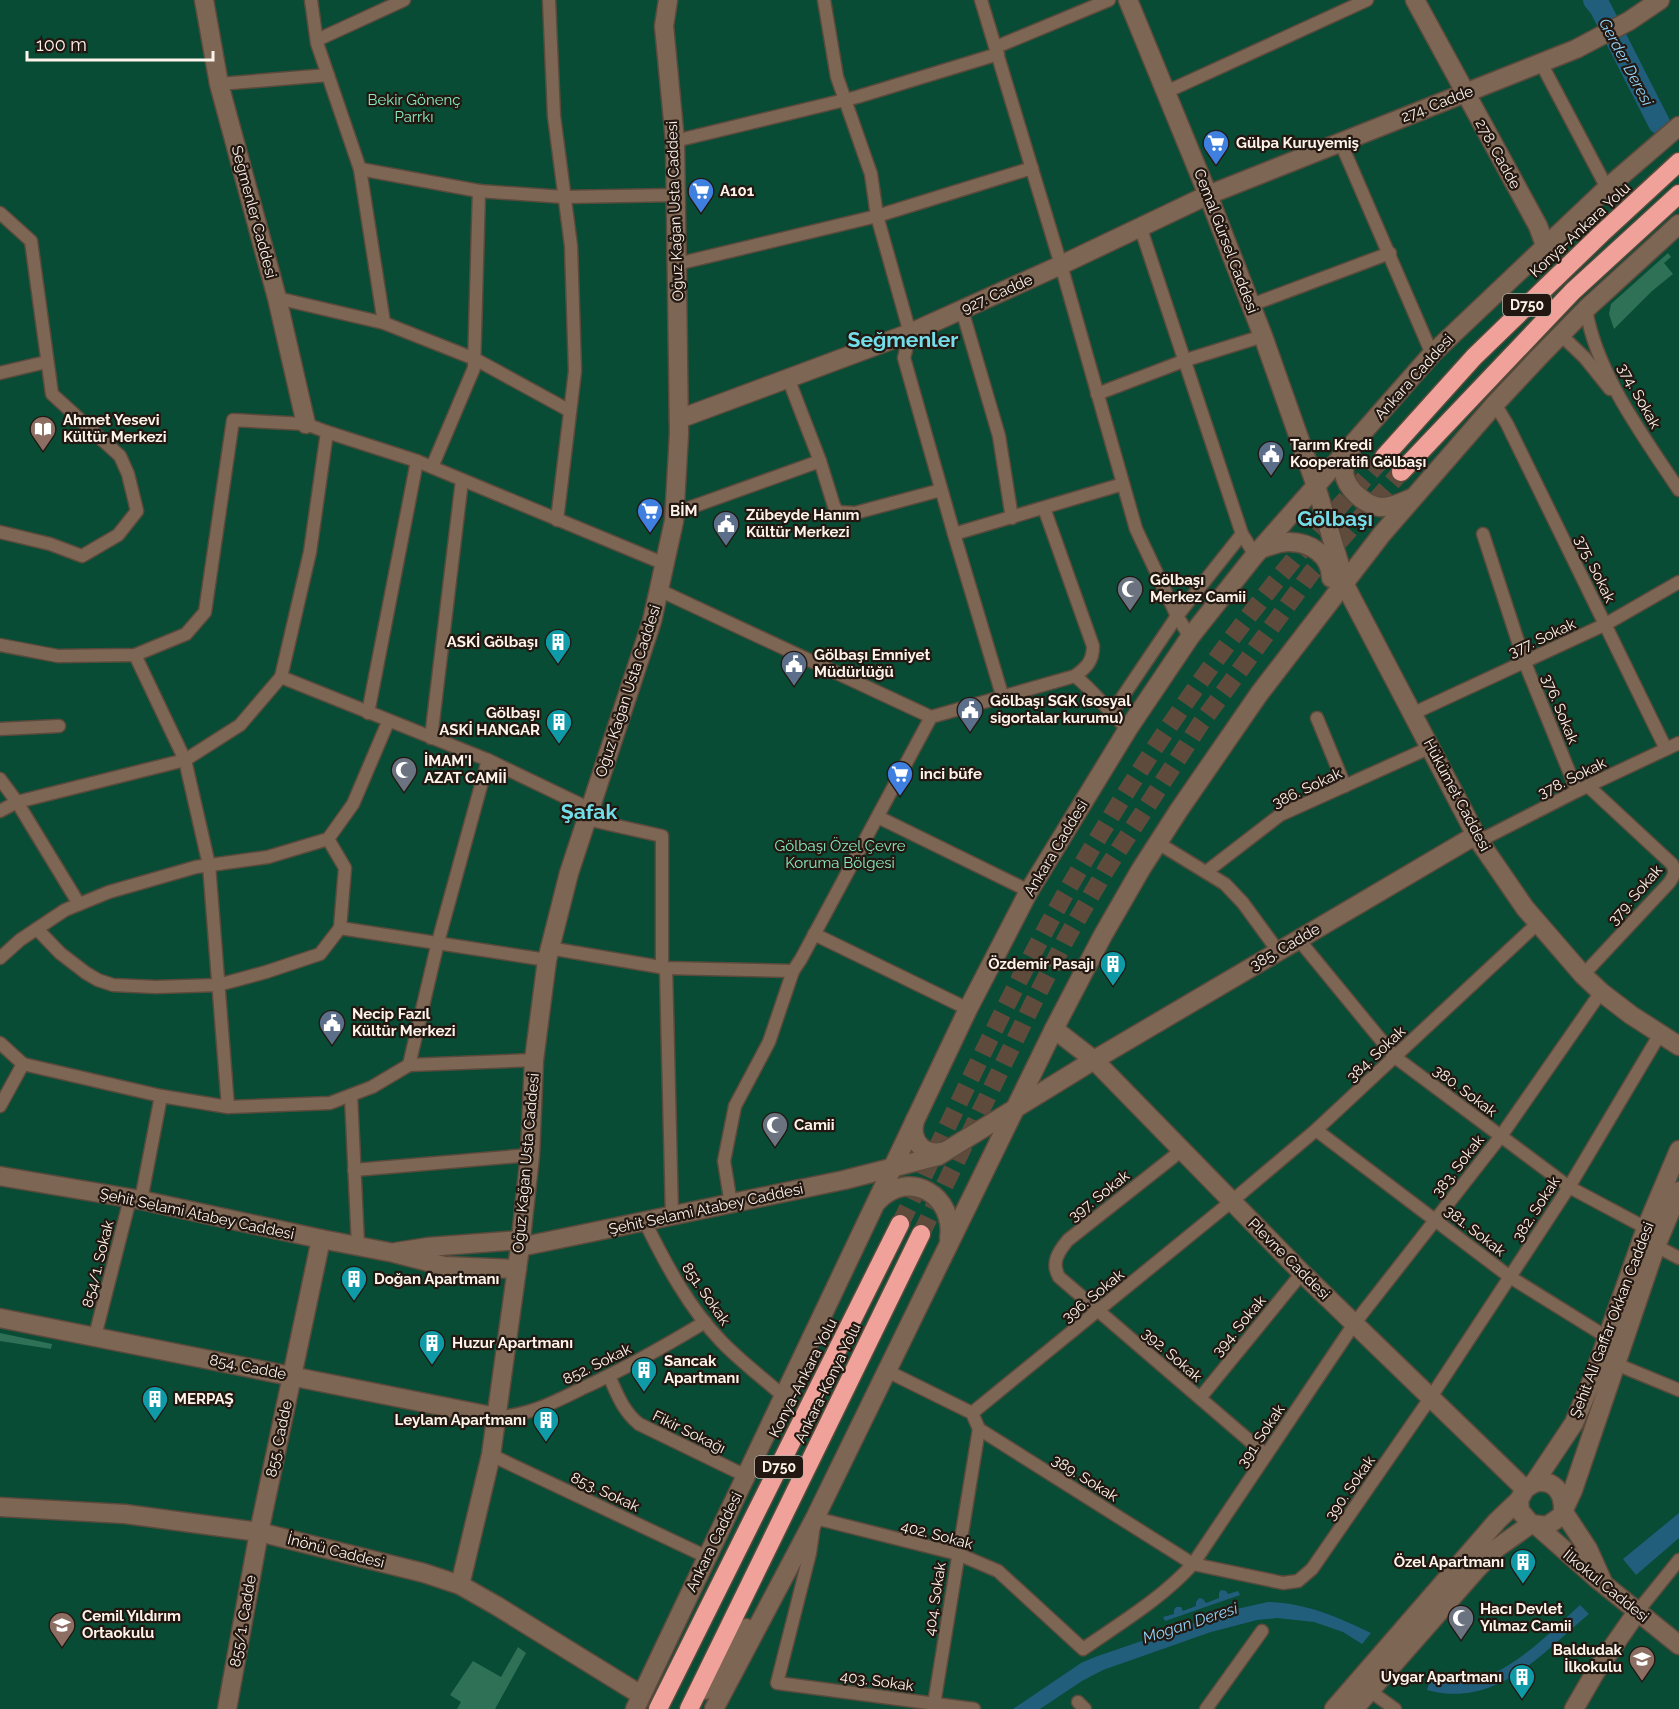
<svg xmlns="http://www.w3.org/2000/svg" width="1679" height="1709" font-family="Raleway,sans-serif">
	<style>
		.green { fill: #084c36 }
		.forest { fill: #2f7157 }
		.water { fill: #205e7c }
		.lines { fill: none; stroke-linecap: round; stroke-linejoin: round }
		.river { stroke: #205e7c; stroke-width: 22 }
		.highway-tunnel { stroke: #5e4b3c; stroke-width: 18; stroke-dasharray: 18 9; stroke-linecap: butt }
		.street-casing { stroke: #5b4a3c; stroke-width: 15 }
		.secondary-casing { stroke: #5b4a3c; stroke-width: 21 }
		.highway-casing { stroke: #5b4a3c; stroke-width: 21 }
		.street { stroke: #7e6654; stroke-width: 12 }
		.secondary { stroke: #7e6654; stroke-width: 18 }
		.highway { stroke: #f0a29a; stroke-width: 18 }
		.labels { text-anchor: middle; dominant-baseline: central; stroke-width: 4.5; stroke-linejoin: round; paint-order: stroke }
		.shield { fill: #221811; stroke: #bcb1a9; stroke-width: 1.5 }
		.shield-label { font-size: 14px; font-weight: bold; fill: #fef3ea }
		.park-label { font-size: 15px; fill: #88e9bf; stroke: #221811 }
		.street-label { font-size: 15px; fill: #fef3ea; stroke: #221811 }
		.poi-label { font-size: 15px; font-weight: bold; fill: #fef3ea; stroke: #221811; text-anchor: start }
		.water-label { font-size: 16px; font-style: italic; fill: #90d4fa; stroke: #221811 }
		.district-label { font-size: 21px; font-weight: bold; fill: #73dee9; stroke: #221811 }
	</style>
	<rect width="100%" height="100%" fill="#422d1d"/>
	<rect class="green" x="0" y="0" width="1679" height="1709"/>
	<g class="forest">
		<path d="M1668,253L1671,257L1664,263L1673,274L1652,291L1614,329L1609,314L1611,304Z"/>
		<path d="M0,1333L52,1344L51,1349L0,1341Z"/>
		<path d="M518,1647L526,1653L495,1709H457L461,1702L450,1695L473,1661L501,1677Z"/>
	</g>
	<g class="water">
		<path d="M1679,1513V1538L1636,1575L1623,1559Z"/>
		<path d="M1221,1590L1226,1591L1228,1594L1238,1591L1240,1595L1165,1621L1163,1617L1174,1614V1610L1176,1607H1181L1183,1611L1196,1606V1602L1199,1598L1203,1599L1206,1603L1219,1598V1593Z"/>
		<path d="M1268,1602C1306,1603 1337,1617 1371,1633L1362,1644L1343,1632L1314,1622L1277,1618L1257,1620L1211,1632L1103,1670L1082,1681L1040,1709H1013L1081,1663L1095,1657L1232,1610Z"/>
		<path d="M1580,1605L1589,1614C1541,1654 1496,1709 1427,1690L1431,1676C1442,1679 1452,1682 1464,1681C1507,1679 1550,1632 1580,1605Z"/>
	</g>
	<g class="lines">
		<path class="river" d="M1594,0L1600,7L1659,123"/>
		<g class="highway-tunnel">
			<path d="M900,1224C954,1115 1004,1003 1064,896C1134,773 1214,654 1305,546C1331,515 1358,486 1384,457"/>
			<path d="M921,1234L1032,1005L1067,937L1107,868L1201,723L1312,572L1401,472"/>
		</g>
		<g class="street-casing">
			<g id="street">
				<path d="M311,0L317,43L360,169L384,323"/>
				<path d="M549,0L554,116L571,246L575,371L557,520"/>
				<path d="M824,0L837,77L871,174L877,216L910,333L904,358L954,534L1003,698"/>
				<path d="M981,0L1061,265L1136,529L1177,616L1190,637"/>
				<path d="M317,40L404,0"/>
				<path d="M996,47L1109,0"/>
				<path d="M1541,63L1607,188"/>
				<path d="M219,84L328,75"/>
				<path d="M1166,92L1367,0"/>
				<path d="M675,141L857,97L998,54"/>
				<path d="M1340,141L1432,354"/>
				<path d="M360,169L479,191L474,368L432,467"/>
				<path d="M479,191L564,197L676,195"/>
				<path d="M0,213L31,241L52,394L120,456L128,474L137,511L118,535L82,556L50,544L0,532"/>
				<path d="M1140,226L1242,534L1255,555"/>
				<path d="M677,264L877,216L1032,168"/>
				<path d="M277,298L384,323L475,359L570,411"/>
				<path d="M1251,305L1390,253"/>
				<path d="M1586,309C1596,373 1644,437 1679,490"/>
				<path d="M962,310L999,436L1012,518"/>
				<path d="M1561,335L1585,358L1610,389"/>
				<path d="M0,373L46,362"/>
				<path d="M788,378L820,461L834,506L838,512L855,513L941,490"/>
				<path d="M1097,394L1186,360L1263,336"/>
				<path d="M1495,404L1507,424L1666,749"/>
				<path d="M1044,508L1093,646C1093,661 1087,667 1075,676"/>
				<path d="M675,513L820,461"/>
				<path d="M954,534L1123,484"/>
				<path d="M1483,534L1525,663L1577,791"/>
				<path d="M659,590L931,717L1075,676C1095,692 1109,712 1128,729"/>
				<path d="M0,645L58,656L135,655L186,634L205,612L233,420L306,424L327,432L417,461L665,564"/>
				<path d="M135,655L185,760L209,865L228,1107"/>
				<path d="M281,677L488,760L590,809"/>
				<path d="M368,713L417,461"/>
				<path d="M1414,713L1606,624L1679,582"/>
				<path d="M1111,714L1177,616L1242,534"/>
				<path d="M1317,718L1345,786"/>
				<path d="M0,729L59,726"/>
				<path d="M431,738L462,480"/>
				<path d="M0,779L17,802L79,904"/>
				<path d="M0,811L17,802L185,760L240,725L281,677L310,552L327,432"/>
				<path d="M878,817L1029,891"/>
				<path d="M586,819L662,836V968"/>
				<path d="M328,839L345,868L340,928"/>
				<path d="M1479,841L1577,791L1679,743"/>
				<path d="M1158,843L1225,884L1243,903L1278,951"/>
				<path d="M1206,872L1280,815L1431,747"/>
				<path d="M37,929L60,953L86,973L98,980L113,985L156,987L218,985L266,972L320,954L340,928L547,960"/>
				<path d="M814,934L968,1009"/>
				<path d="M1299,940L1395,1057L1569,1187L1646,1228"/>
				<path d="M549,948L666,968L793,971L801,959L931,717"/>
				<path d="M0,958L20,940L65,910L109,892L196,867L268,857L328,839L353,804L388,722"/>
				<path d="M666,968L672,1216"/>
				<path d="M1583,975L1669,883C1674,876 1676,872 1672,864L1588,786"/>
				<path d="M0,1043L23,1064"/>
				<path d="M409,1065L534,1060"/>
				<path d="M351,1096L358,1245"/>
				<path d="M0,1106L23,1064L161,1096L228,1107L330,1103L372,1087L409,1065L438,942L488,760"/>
				<path d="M1316,1130L1510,1277L1613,1341"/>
				<path d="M1182,1150L1068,1240C1058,1252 1051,1263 1059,1277L1266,1455"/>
				<path d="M354,1170L530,1155"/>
				<path d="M141,1200L161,1096"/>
				<path d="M731,1204L724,1161L735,1106L769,1042L793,971"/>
				<path d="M645,1222C665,1263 689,1308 721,1341C740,1361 763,1378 783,1396"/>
				<path d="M1656,1246L1679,1258"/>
				<path d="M95,1336L130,1199"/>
				<path d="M1616,1364L1679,1390"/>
				<path d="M887,1371L972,1413L979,1429L1193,1564L1283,1583L1298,1581L1312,1569L1431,1397L1569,1187L1660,1034"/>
				<path d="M609,1376C617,1394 623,1411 639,1424L746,1476"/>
				<path d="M1200,1398L1302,1273"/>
				<path d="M972,1413L1232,1201L1316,1130L1537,924"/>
				<path d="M496,1417C528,1416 555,1402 583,1388C625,1369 665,1346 705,1322"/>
				<path d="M491,1455L707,1557"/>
				<path d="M1637,1612L1679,1560"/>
				<path d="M1370,1691L1395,1709"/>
				<path d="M1078,1702L1085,1709"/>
				<path d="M934,1704L979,1429"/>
				<path d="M974,1709L777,1683L810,1553L815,1518L958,1554L998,1571L1083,1649C1122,1622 1161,1599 1193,1564L1354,1324L1501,1136L1601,992"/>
				<path d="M1206,1709L1262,1631"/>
			</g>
		</g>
		<g class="secondary-casing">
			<g id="secondary">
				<path d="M204,0L219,84L277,298L306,424"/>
				<path d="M1128,0L1208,195L1263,336L1316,486L1347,589L1479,841L1525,908L1583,975L1601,992L1631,1015L1679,1046"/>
				<path d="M1415,0L1538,226L1545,245"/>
				<path d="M679,419L910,333L1061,265L1208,195L1576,49L1629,21L1660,0"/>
				<path d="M1351,450C1347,458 1344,464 1344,473C1346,489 1365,505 1380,507C1392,508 1402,502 1412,498"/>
				<path d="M1261,549C1269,546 1279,542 1289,542C1310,542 1331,555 1331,578"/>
				<path d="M1054,1029L1094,1060L1302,1273L1525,1489"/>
				<path d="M915,1120C909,1142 924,1157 946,1151"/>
				<path d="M0,1176L141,1200L321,1239L394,1253L444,1266L517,1269"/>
				<path d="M877,1202C909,1167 956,1196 949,1239"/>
				<path d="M520,1247L844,1180L938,1156L1094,1060L1476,835"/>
				<path d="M396,1252L428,1247L520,1240"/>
				<path d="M0,1318L496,1417"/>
				<path d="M1534,1483C1554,1478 1564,1493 1563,1511"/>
				<path d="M1519,1500L1520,1511L1531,1524L1547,1526L1561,1516L1573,1490L1656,1246L1679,1191"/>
				<path d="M0,1507L125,1514L259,1532L424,1573L460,1585L497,1606L641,1695"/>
				<path d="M1563,1511L1588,1549L1602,1580"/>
				<path d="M1536,1525L1596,1578L1679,1645"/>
				<path d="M460,1585L491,1455L520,1247L530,1155L534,1060L547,960L569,873L652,621L674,521L679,433L675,141L664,26L668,0"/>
				<path d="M705,1690L746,1628"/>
				<path d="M227,1709L259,1532L321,1239"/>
				<path d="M635,1709L968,1009L1029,891L1128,729L1190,637L1255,555L1432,354L1607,188L1679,126"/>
				<path d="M714,1709L815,1518L1054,1029L1103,935L1141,869L1179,810L1259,694L1382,534L1495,404L1538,358L1586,309L1679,224"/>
				<path d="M1334,1709L1497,1521L1519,1500L1525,1489L1534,1483L1574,1423L1593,1378L1646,1228L1679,1150"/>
				<path d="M1354,1709L1476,1570L1497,1548L1531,1524"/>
				<path d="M1574,1709L1596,1671L1637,1612"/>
			</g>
		</g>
		<g class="highway-casing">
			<g id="highway">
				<path d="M1384,457L1474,357L1601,234L1679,162"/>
				<path d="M1401,472L1573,291L1679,194"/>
				<path d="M658,1709L900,1224"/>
				<path d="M689,1709L921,1234"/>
			</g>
		</g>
		<use href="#street" class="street"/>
		<use href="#secondary" class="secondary"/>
		<use href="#highway" class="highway"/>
	</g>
	<defs>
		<g id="supermarket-pin" transform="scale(1.35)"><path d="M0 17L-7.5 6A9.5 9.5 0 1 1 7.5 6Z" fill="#3f7fe0" stroke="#221811"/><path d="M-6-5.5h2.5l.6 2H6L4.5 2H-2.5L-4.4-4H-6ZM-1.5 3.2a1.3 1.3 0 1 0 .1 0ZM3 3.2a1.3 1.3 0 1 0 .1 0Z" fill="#fff"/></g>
		<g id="library-pin" transform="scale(1.35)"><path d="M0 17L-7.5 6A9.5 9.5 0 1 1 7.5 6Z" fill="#8d6e63" stroke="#221811"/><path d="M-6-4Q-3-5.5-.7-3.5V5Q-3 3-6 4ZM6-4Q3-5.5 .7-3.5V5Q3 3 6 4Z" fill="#fff"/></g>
		<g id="civic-pin" transform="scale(1.35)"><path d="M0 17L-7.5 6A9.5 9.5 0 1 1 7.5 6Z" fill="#5c6f8a" stroke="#221811"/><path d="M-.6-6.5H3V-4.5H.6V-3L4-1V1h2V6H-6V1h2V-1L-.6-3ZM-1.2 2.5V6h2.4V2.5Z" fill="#fff"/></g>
		<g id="mosque-pin" transform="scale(1.35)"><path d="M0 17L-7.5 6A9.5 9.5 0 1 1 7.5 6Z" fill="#6b7280" stroke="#221811"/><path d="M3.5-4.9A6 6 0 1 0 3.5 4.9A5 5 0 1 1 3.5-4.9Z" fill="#fff"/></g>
		<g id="building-pin" transform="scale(1.35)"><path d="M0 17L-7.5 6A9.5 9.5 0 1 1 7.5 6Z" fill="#0f9aa8" stroke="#221811"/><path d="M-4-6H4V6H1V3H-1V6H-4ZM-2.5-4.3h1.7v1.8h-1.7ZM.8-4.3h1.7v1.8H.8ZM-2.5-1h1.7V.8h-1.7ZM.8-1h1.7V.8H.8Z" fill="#fff"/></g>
		<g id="school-pin" transform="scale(1.35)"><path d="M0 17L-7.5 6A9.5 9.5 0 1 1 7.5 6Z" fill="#8d6e63" stroke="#221811"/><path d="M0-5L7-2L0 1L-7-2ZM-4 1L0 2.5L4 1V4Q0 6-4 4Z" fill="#fff"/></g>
	</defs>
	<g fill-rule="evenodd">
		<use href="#supermarket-pin" x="1216" y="143"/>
		<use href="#supermarket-pin" x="701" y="191"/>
		<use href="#library-pin" x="43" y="429"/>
		<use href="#civic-pin" x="1271" y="454"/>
		<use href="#supermarket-pin" x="650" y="511"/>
		<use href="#civic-pin" x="726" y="524"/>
		<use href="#mosque-pin" x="1130" y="589"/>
		<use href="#building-pin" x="558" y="642"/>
		<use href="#civic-pin" x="794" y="664"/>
		<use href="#civic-pin" x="970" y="710"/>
		<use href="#building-pin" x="559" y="722"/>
		<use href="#mosque-pin" x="404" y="770"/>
		<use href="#supermarket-pin" x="900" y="774"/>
		<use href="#building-pin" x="1113" y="964"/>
		<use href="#civic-pin" x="332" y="1023"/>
		<use href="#mosque-pin" x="775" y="1125"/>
		<use href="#building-pin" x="354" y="1279"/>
		<use href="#building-pin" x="432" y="1343"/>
		<use href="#building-pin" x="644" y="1370"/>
		<use href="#building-pin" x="155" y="1399"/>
		<use href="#building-pin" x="546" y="1420"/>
		<use href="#building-pin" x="1523" y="1562"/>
		<use href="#mosque-pin" x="1461" y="1618"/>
		<use href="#school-pin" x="62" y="1625"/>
		<use href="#school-pin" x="1642" y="1659"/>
		<use href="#building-pin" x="1522" y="1677"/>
	</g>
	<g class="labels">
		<g class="shield">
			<rect x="1503" y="294" width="48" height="22" rx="4.5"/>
			<rect x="755" y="1456" width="48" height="22" rx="4.5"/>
		</g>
		<g class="shield-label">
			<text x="1527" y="305">D750</text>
			<text x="779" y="1467">D750</text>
		</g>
		<g class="park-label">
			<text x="414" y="100">Bekir Gönenç<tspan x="414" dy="17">Parrkı</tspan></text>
			<text x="840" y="846">Gölbaşı Özel Çevre<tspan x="840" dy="17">Koruma Bölgesi</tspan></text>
		</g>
		<g class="street-label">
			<text transform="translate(1437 104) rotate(-21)">274. Cadde</text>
			<text transform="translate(1498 154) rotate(61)">278. Cadde</text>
			<text transform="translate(675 211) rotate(-92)">Oğuz Kağan Usta Caddesi</text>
			<text transform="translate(254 212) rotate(75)">Seğmenler Caddesi</text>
			<text transform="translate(1580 230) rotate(-43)">Konya-Ankara Yolu</text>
			<text transform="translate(1226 241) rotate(69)">Cemal Gürsel Caddesi</text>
			<text transform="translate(997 294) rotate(-24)">927. Cadde</text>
			<text transform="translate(1414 377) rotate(-48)">Ankara Caddesi</text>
			<text transform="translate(1639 396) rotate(61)">374. Sokak</text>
			<text transform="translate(1595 569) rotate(64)">375. Sokak</text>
			<text transform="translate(1542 638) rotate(-25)">377. Sokak</text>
			<text transform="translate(628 691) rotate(-72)">Oğuz Kağan Usta Caddesi</text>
			<text transform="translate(1560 709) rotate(68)">376. Sokak</text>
			<text transform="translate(1572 778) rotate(-26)">378. Sokak</text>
			<text transform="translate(1307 788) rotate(-25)">386. Sokak</text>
			<text transform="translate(1457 795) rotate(62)">Hükümet Caddesi</text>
			<text transform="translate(1056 848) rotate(-59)">Ankara Caddesi</text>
			<text transform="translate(1635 895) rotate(-49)">379. Sokak</text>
			<text transform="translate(1285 947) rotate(-30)">385. Cadde</text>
			<text transform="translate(1376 1054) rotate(-43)">384. Sokak</text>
			<text transform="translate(1465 1091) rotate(37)">380. Sokak</text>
			<text transform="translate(526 1163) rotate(-85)">Oğuz Kağan Usta Caddesi</text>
			<text transform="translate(1458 1166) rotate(-52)">383. Sokak</text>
			<text transform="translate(1099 1196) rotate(-38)">397. Sokak</text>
			<text transform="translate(706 1209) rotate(-12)">Şehit Selami Atabey Caddesi</text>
			<text transform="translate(1536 1209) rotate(-57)">382. Sokak</text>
			<text transform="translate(197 1214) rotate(12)">Şehit Selami Atabey Caddesi</text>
			<text transform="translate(1475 1231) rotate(38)">381. Sokak</text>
			<text transform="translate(1289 1259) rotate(45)">Plevne Caddesi</text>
			<text transform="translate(98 1264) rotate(-76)">854/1. Sokak</text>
			<text transform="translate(706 1294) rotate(55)">851. Sokak</text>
			<text transform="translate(1093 1296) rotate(-39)">396. Sokak</text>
			<text transform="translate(1612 1320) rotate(-69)">Şehit Ali Gaffar Okkan Caddesi</text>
			<text transform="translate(1239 1326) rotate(-50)">394. Sokak</text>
			<text transform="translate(1172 1355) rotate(41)">392. Sokak</text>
			<text transform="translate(597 1364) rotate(-26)">852. Sokak</text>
			<text transform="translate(248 1367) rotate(11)">854. Cadde</text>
			<text transform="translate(803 1378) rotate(-63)">Konya-Ankara Yolu</text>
			<text transform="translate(828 1383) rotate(-64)">Ankara-Konya Yolu</text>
			<text transform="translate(689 1432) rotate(26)">Fikir Sokağı</text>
			<text transform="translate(1261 1436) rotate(-56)">391. Sokak</text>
			<text transform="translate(279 1439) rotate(-78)">855. Cadde</text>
			<text transform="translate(1085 1478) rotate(32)">389. Sokak</text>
			<text transform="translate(1350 1488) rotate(-55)">390. Sokak</text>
			<text transform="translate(605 1492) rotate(25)">853. Sokak</text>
			<text transform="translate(937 1535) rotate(15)">402. Sokak</text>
			<text transform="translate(714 1542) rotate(-64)">Ankara Caddesi</text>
			<text transform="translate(336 1551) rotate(14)">İnönü Caddesi</text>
			<text transform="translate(1606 1586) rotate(39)">İlkokul Caddesi</text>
			<text transform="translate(935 1599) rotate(-81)">404. Sokak</text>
			<text transform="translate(243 1621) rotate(-80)">855/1. Cadde</text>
			<text transform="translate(877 1681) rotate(8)">403. Sokak</text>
		</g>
		<g class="poi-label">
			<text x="1236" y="143">Gülpa Kuruyemiş</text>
			<text x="720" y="191">A101</text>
			<text x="63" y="420">Ahmet Yesevi<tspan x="63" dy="17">Kültür Merkezi</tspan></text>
			<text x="1290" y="445">Tarım Kredi<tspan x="1290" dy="17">Kooperatifi Gölbaşı</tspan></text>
			<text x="670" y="511">BİM</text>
			<text x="746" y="515">Zübeyde Hanım<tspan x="746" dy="17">Kültür Merkezi</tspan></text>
			<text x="1150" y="580">Gölbaşı<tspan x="1150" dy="17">Merkez Camii</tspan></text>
			<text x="538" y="642" text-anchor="end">ASKİ Gölbaşı</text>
			<text x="814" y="655">Gölbaşı Emniyet<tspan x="814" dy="17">Müdürlüğü</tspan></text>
			<text x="990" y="701">Gölbaşı SGK (sosyal<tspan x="990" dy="17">sigortalar kurumu)</tspan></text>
			<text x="540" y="713" text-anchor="end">Gölbaşı<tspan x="540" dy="17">ASKİ HANGAR</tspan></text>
			<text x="424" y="761">İMAM'I<tspan x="424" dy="17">AZAT CAMİİ</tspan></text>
			<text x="920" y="774">inci büfe</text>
			<text x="1094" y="964" text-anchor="end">Özdemir Pasajı</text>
			<text x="352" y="1014">Necip Fazıl<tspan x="352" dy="17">Kültür Merkezi</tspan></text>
			<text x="794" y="1125">Camii</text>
			<text x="374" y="1279">Doğan Apartmanı</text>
			<text x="452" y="1343">Huzur Apartmanı</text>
			<text x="664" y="1361">Sancak<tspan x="664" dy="17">Apartmanı</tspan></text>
			<text x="174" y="1399">MERPAŞ</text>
			<text x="526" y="1420" text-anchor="end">Leylam Apartmanı</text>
			<text x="1504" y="1562" text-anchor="end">Özel Apartmanı</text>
			<text x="1480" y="1609">Hacı Devlet<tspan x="1480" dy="17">Yılmaz Camii</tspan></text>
			<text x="82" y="1616">Cemil Yıldırım<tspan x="82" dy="17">Ortaokulu</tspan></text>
			<text x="1622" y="1650" text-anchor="end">Baldudak<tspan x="1622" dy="17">İlkokulu</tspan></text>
			<text x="1502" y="1677" text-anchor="end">Uygar Apartmanı</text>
		</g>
		<g class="water-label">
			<text transform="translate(1626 62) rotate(62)">Gerder Deresi</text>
			<text transform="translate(1190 1623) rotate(-18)">Mogan Deresi</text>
		</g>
		<g class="district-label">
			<text x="903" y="339">Seğmenler</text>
			<text x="1335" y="518">Gölbaşı</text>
			<text x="589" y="811">Şafak</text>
		</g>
	</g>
	<path d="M27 51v9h186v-9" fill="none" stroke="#fef3ea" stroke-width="3"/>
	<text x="36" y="51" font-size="18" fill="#fef3ea" stroke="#221811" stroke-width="4.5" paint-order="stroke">100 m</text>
</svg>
